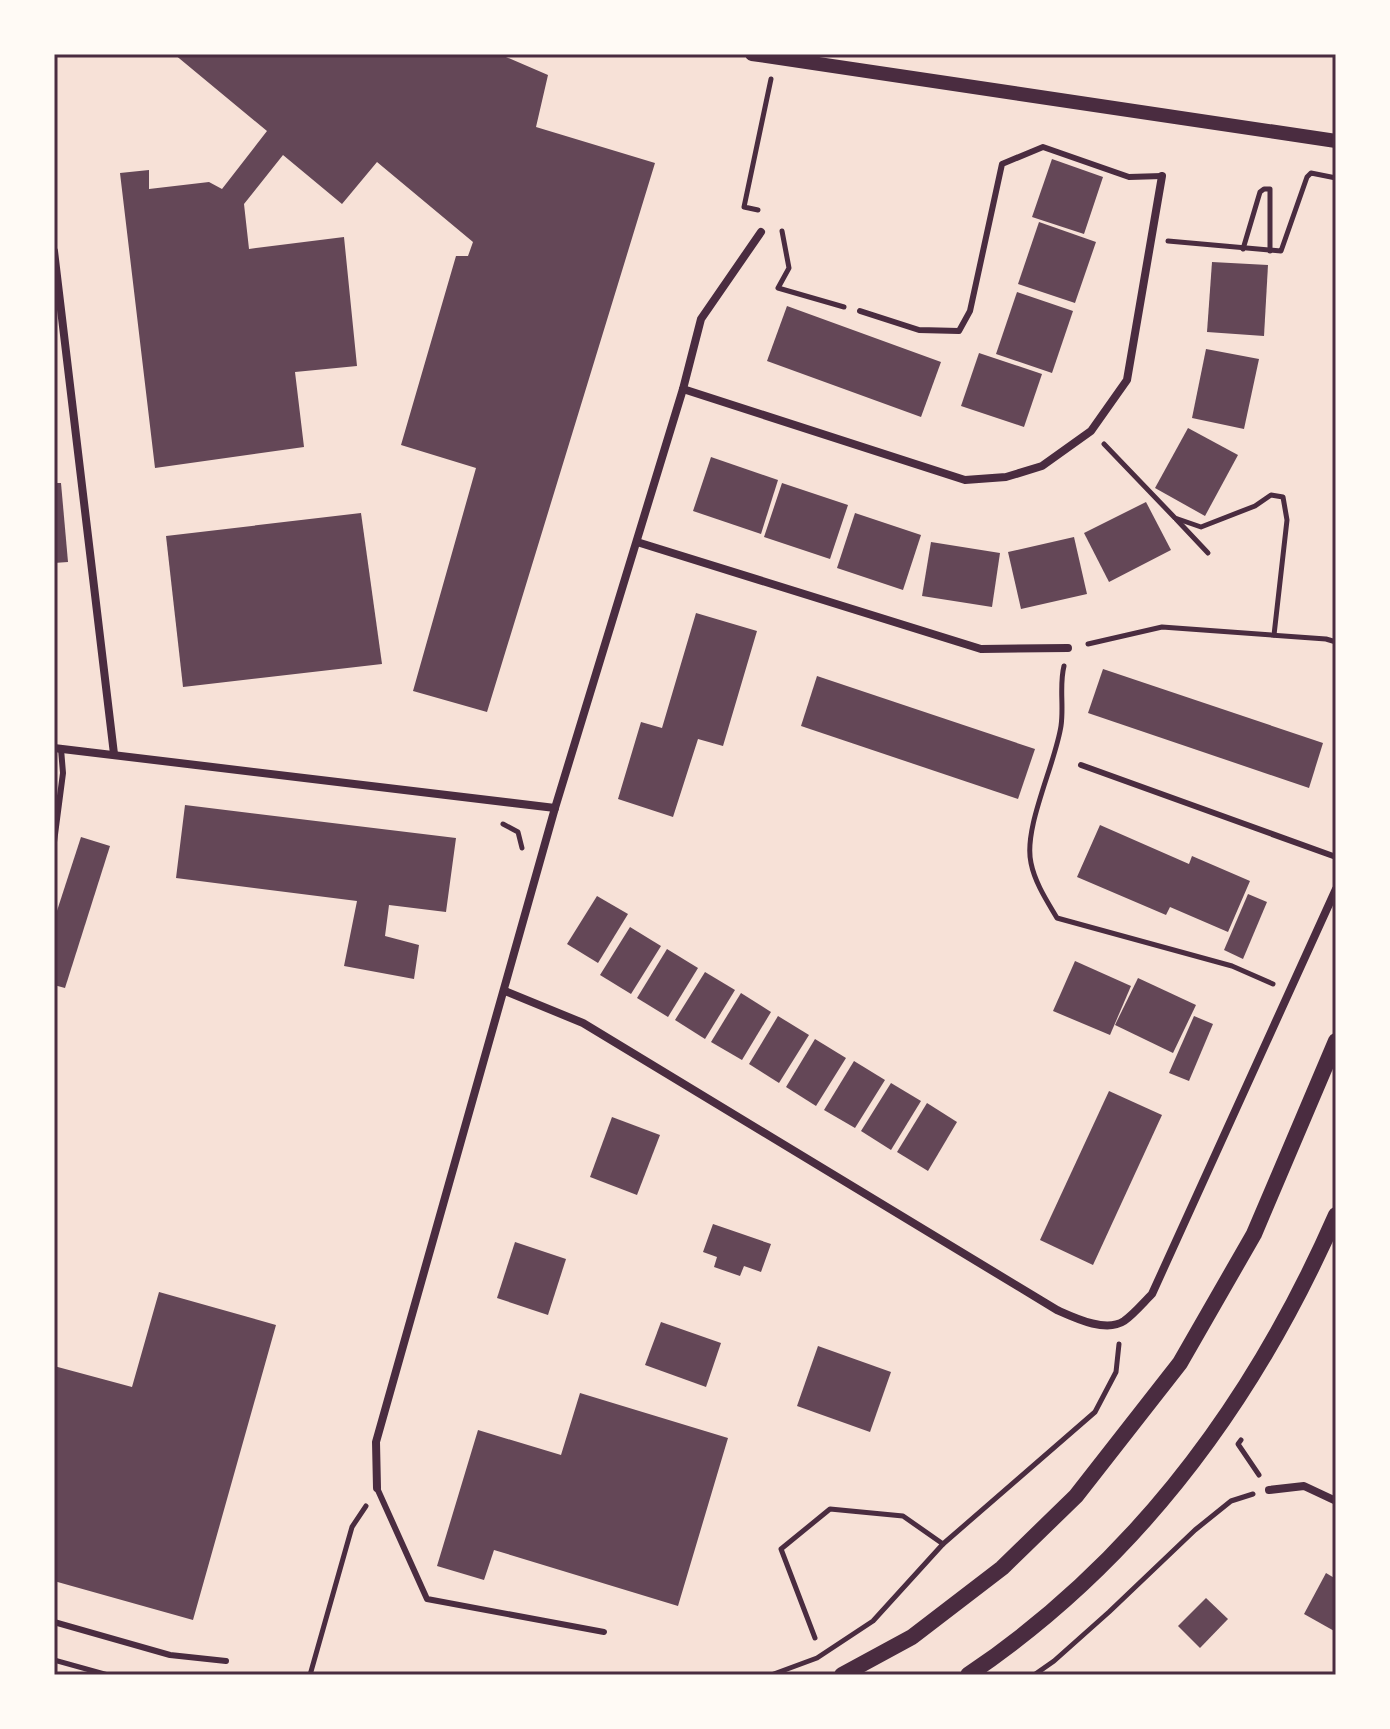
<svg xmlns="http://www.w3.org/2000/svg" width="1390" height="1729" font-family="'Nunito Sans',sans-serif">
	<style>
		.building { fill: #644757 }
		.lines { fill: none; stroke-linecap: round; stroke-linejoin: round }
		.path { stroke: #4a2c40; stroke-width: 5 }
		.service { stroke: #4a2c40; stroke-width: 6 }
		.minor { stroke: #4a2c40; stroke-width: 8 }
		.tertiary { stroke: #4a2c40; stroke-width: 14 }
		.secondary { stroke: #4a2c40; stroke-width: 16 }
		.neatline { fill: none; stroke: #4a2c40; stroke-width: 3 }
	</style>
	<rect width="100%" height="100%" fill="#f7e1d7"/>
	<g class="building">
		<path d="M174,54H499L548,75L536,127L655,163L487,712L413,691L476,468L401,445L456,256H468L473,242L377,162L342,204L283,155L244,204L249,249L344,237L357,366L295,372L304,447L155,468L120,173L149,170V189L209,182L222,189L267,131Z"/>
		<path d="M1052,159L1103,177L1084,234L1032,217Z"/>
		<path d="M1039,222L1096,242L1075,303L1018,284Z"/>
		<path d="M1212,262L1268,265L1264,336L1207,332Z"/>
		<path d="M1017,292L1073,311L1052,373L996,354Z"/>
		<path d="M787,306L941,362L921,417L767,361Z"/>
		<path d="M1206,349L1259,359L1244,429L1192,418Z"/>
		<path d="M979,353L1042,374L1024,427L961,406Z"/>
		<path d="M1188,428L1238,455L1205,516L1155,488Z"/>
		<path d="M711,457L778,480L761,534L693,511Z"/>
		<path d="M54,483H61L68,562L54,563Z"/>
		<path d="M782,483L848,505L830,559L764,537Z"/>
		<path d="M1146,502L1171,550L1109,582L1084,533Z"/>
		<path d="M361,513L382,664L183,687L166,536Z"/>
		<path d="M855,513L921,535L903,590L837,568Z"/>
		<path d="M1074,537L1087,594L1021,609L1008,552Z"/>
		<path d="M931,542L1000,553L992,607L922,596Z"/>
		<path d="M696,613L757,631L723,746L698,739L673,817L618,799L641,722L662,728Z"/>
		<path d="M1103,669L1323,743L1309,788L1088,713Z"/>
		<path d="M817,676L1035,749L1018,799L801,726Z"/>
		<path d="M185,805L456,838L446,912L389,905L385,936L419,945L414,979L344,966L357,901L176,878Z"/>
		<path d="M1100,825L1189,864L1192,856L1250,881L1228,932L1170,907L1166,915L1077,877Z"/>
		<path d="M81,837L110,846L65,988L54,985V920Z"/>
		<path d="M1248,894L1267,902L1243,959L1224,950Z"/>
		<path d="M597,896L628,914L598,963L567,944Z"/>
		<path d="M630,927L661,946L631,994L600,975Z"/>
		<path d="M667,949L698,968L668,1017L637,998Z"/>
		<path d="M1075,961L1131,986L1110,1035L1053,1011Z"/>
		<path d="M705,972L735,990L705,1039L675,1020Z"/>
		<path d="M1138,978L1196,1005L1173,1053L1115,1025Z"/>
		<path d="M741,993L771,1012L742,1060L711,1042Z"/>
		<path d="M778,1016L809,1035L779,1083L749,1064Z"/>
		<path d="M1194,1016L1213,1024L1189,1081L1169,1073Z"/>
		<path d="M815,1039L846,1058L816,1106L786,1087Z"/>
		<path d="M854,1061L885,1080L855,1128L824,1110Z"/>
		<path d="M891,1083L921,1101L891,1150L861,1131Z"/>
		<path d="M1109,1091L1162,1115L1093,1265L1040,1240Z"/>
		<path d="M927,1103L957,1122L928,1171L897,1152Z"/>
		<path d="M612,1117L660,1135L637,1195L590,1177Z"/>
		<path d="M713,1224L771,1244L761,1272L744,1266L740,1276L714,1267L717,1257L703,1252Z"/>
		<path d="M515,1242L566,1259L548,1315L497,1298Z"/>
		<path d="M159,1292L276,1325L193,1620L54,1581V1366L132,1387Z"/>
		<path d="M661,1322L721,1343L706,1387L645,1365Z"/>
		<path d="M818,1346L891,1372L870,1432L797,1406Z"/>
		<path d="M580,1393L728,1438L678,1606L494,1550L484,1580L437,1566L478,1430L561,1455Z"/>
		<path d="M1326,1573L1336,1579V1632L1304,1614Z"/>
		<path d="M1206,1598L1228,1619L1200,1648L1178,1626Z"/>
	</g>
	<g class="lines">
		<g class="path">
			<path d="M758,210L744,207L771,79"/>
			<path d="M782,231L789,268L778,288L844,307"/>
			<path d="M1168,241L1281,251L1307,177L1311,173L1336,178"/>
			<path d="M1243,249L1260,192L1264,189H1270V251"/>
			<path d="M1104,444L1175,518L1201,527L1255,506L1271,495L1283,497L1287,520L1274,635"/>
			<path d="M1176,519L1208,553"/>
			<path d="M1088,644L1162,627L1326,639L1336,642"/>
			<path d="M1064,666C1059,685 1064,706 1061,726C1055,765 1023,828 1031,863C1035,883 1047,901 1057,918L1232,966L1273,984"/>
			<path d="M503,824L518,832L522,848"/>
			<path d="M1241,1440L1238,1444L1259,1475"/>
			<path d="M815,1638L781,1549L830,1509L903,1516L943,1544"/>
			<path d="M54,1660L108,1675"/>
			<path d="M310,1675L352,1527L366,1506"/>
			<path d="M771,1675L817,1658L873,1621L943,1544L1095,1412L1116,1372L1119,1344"/>
			<path d="M1034,1675L1054,1661L1109,1612L1195,1530L1231,1501L1253,1494"/>
		</g>
		<g class="service">
			<path d="M860,311L919,330L959,331L970,311L1002,164L1043,147L1129,177L1162,176"/>
			<path d="M1081,765L1336,857"/>
			<path d="M54,842L63,773L61,749"/>
			<path d="M377,1488L427,1599L604,1632"/>
			<path d="M54,1622L170,1655L226,1661"/>
		</g>
		<g class="minor">
			<path d="M54,251L114,754"/>
			<path d="M683,389L965,480L1006,477L1042,466L1091,431L1127,380L1162,176"/>
			<path d="M637,542L981,649L1068,648"/>
			<path d="M54,748L555,808"/>
			<path d="M505,991L583,1023L1057,1310C1075,1318 1106,1333 1124,1321C1134,1314 1143,1303 1152,1294L1336,889"/>
			<path d="M377,1488L376,1442L555,808L683,389L701,319L761,232"/>
			<path d="M1269,1490L1304,1486L1336,1501"/>
		</g>
		<path class="tertiary" d="M752,54L1336,141"/>
		<g class="secondary">
			<path d="M842,1675L912,1637L1002,1568L1076,1496L1180,1363L1254,1234L1336,1041"/>
			<path d="M968,1675C1137,1561 1255,1400 1336,1215"/>
		</g>
	</g>
	<rect width="1390" height="1729" fill="none" stroke="#fffaf5" stroke-width="112"/>
	<rect x="56" y="56" width="1278" height="1617" class="neatline"/>
</svg>
